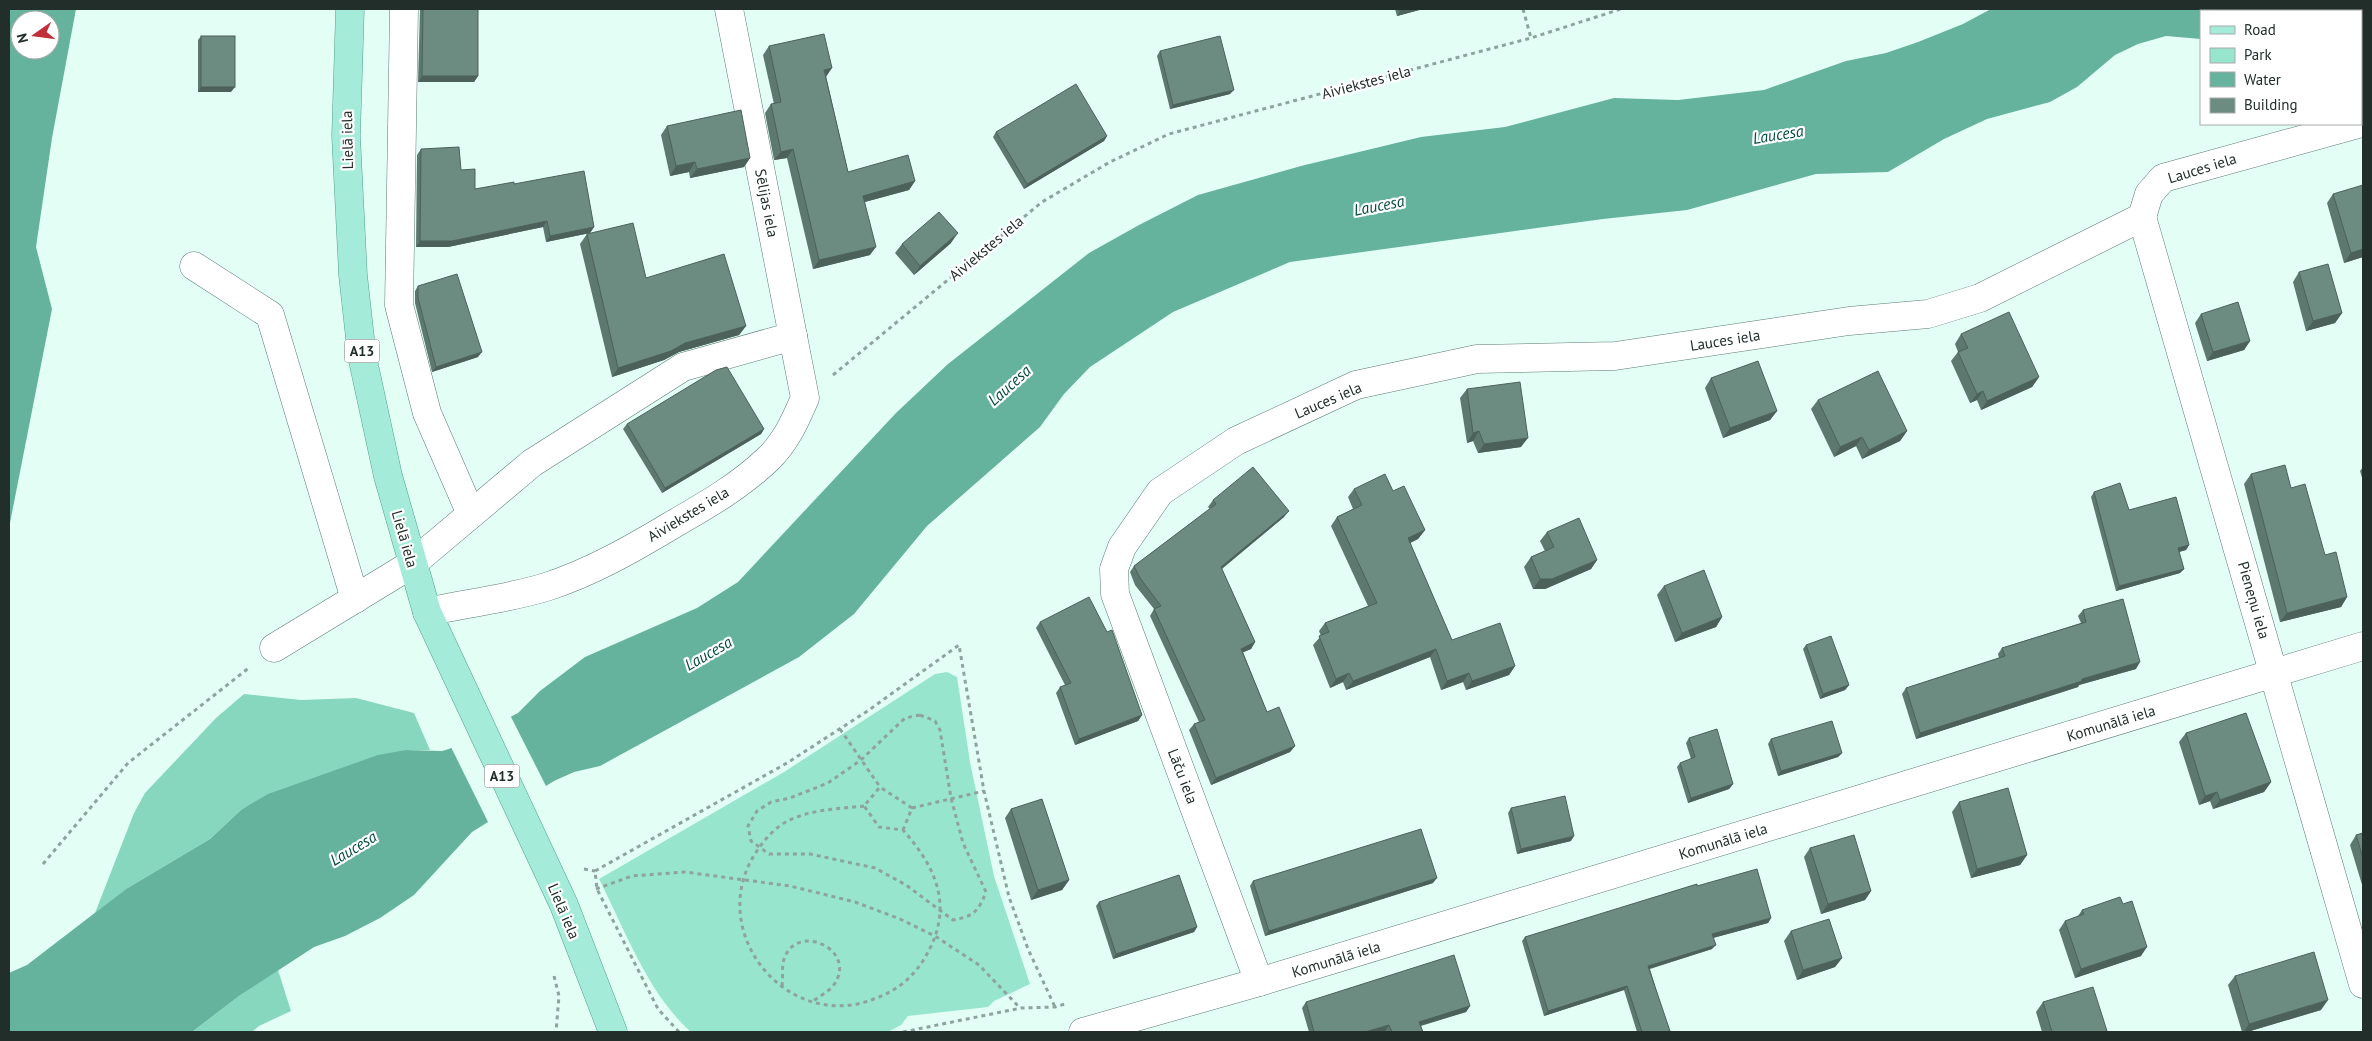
<svg xmlns="http://www.w3.org/2000/svg" width="2372" height="1041" font-family="'PT Sans',sans-serif">
	<style>
		.green { fill: #97e5cd }
		.forest { fill: #87d7be }
		.water { fill: #65b39c; fill-rule: evenodd }
		.pier { fill: #e3fff5 }
		.lines { fill: none; stroke-linecap: round; stroke-linejoin: round }
		.minor-casing { stroke: #5c7b71; stroke-width: 29 }
		.major-casing { stroke: #4fa18b; stroke-width: 29 }
		.path { stroke: #8da39b; stroke-width: 3; stroke-dasharray: 4 4; stroke-linecap: butt }
		.minor { stroke: #fff; stroke-width: 28 }
		.major { stroke: #a4ecd9; stroke-width: 28 }
		.wall { fill: #5d786f }
		.shaded-wall { fill: #4c615a }
		.building { fill: #6c8b81; stroke: #4c615a }
		.labels { text-anchor: middle; dominant-baseline: central; stroke-width: 4.5; stroke-linejoin: round; paint-order: stroke }
		.shield { fill: #fff; stroke: #646d6a; stroke-width: 1 }
		.shield-label { font-size: 14px; font-weight: bold; fill: #212e2a }
		.street-label { font-size: 15px; fill: #212e2a; stroke: #fff }
		.water-label { font-size: 16px; font-style: italic; fill: #034b3c; stroke: #fff }
	</style>
	<rect width="100%" height="100%" fill="#e3fff5"/>
	<path class="green" d="M947,672L957,677L970,762L994,876L1030,984L994,1001L988,1007L908,1016L901,1025L888,1032H691C648,994 625,930 599,879L784,772L935,674Z"/>
	<g class="forest">
		<path d="M244,694L301,700L356,698L414,713L430,750H406L241,810L210,839L126,889L95,913L134,813L145,793L216,718Z"/>
		<path d="M278,970L291,1011L259,1026L252,1032H192L239,996Z"/>
	</g>
	<g class="water">
		<path d="M9,9H76L52,138L36,247L52,309L9,528ZM20,20H50V50H20Z"/>
		<path d="M1991,9H2356L2351,11H2201V39L2166,36L2138,44L2115,55L2077,87L2050,102L1987,119L1944,139L1888,172L1816,174L1687,210L1603,219L1290,262L1173,312L1090,367L1064,394L1040,427L927,526L854,614L799,657L600,766L574,772L554,781L472,832L414,895L380,918L345,936L314,947L239,996L192,1032H9V973L27,965L126,889L210,839L241,810L268,794L378,755L406,750L442,751L449,749L518,713L540,691L585,657L697,608L738,582L896,413L948,364L1089,253L1139,225L1198,195L1301,166L1421,137L1505,127L1614,98L1678,100L1764,90L1846,61L1886,53L1918,42L1963,24Z"/>
	</g>
	<path class="pier" d="M510,715L547,788L489,824L450,745Z"/>
	<g class="lines">
		<g class="minor-casing">
			<g id="minor">
				<path d="M404,9L399,305L427,413L471,514"/>
				<path d="M2142,217L2363,984"/>
				<path d="M194,266L270,315L355,599"/>
				<path d="M427,612C467,603 507,599 546,587C590,573 632,549 672,525C705,506 740,486 768,459C786,442 796,419 805,398L729,9"/>
				<path d="M274,648L412,564L532,463L683,367L793,336"/>
				<path d="M1259,982L1115,594L1114,569L1122,547L1160,492L1236,441L1356,385L1477,359L1615,356L1849,321L1928,314L1980,298L2142,217L2149,194L2163,178L2358,124"/>
				<path d="M1083,1032L1259,982L2363,646"/>
			</g>
		</g>
		<g class="major-casing">
			<path id="major" d="M350,9L346,136L353,275L362,356L388,476L427,612L564,905L613,1032"/>
		</g>
		<g class="path">
			<path d="M1523,9L1531,38"/>
			<path d="M833,375L1042,202L1110,162L1169,134L1531,38L1621,9"/>
			<path d="M920,715L935,721L940,730L951,798L963,843L986,892C978,912 974,916 953,920L906,885L875,868L810,854H769L751,841L748,826L757,811L771,802L790,798L828,783L861,760L905,718Z"/>
			<path d="M840,729L880,787"/>
			<path d="M864,806C838,809 810,809 786,822C776,827 766,838 759,848C701,927 785,1034 874,999C902,989 920,971 932,944C952,899 932,863 903,830L879,827L864,806L880,787L912,808L903,830"/>
			<path d="M912,808L984,791"/>
			<path d="M43,864L128,763L250,667"/>
			<path d="M584,869L595,871"/>
			<path d="M596,889L632,876L685,872L790,886L855,902L900,919L935,936L979,965L1020,1008"/>
			<path d="M554,976L559,996L556,1032"/>
			<path d="M782,986C783,979 782,970 783,963C792,919 861,949 833,986C828,992 818,997 812,1002"/>
			<path d="M679,1032L658,1009L597,889L595,871L787,763L869,710L959,645L984,791L1009,897L1028,949L1055,1007"/>
			<path d="M903,1032L1021,1008L1055,1007L1065,1004"/>
		</g>
		<use href="#minor" class="minor"/>
		<use href="#major" class="major"/>
	</g>
	<g class="wall">
		<path d="M421,9H478V76L474,82H418L420,10Z"/>
		<path d="M1395,9H1423L1397,16Z"/>
		<path d="M201,36L231,92H198V40Z"/>
		<path d="M769,46L826,76L848,172L915,181L909,190L865,202L870,255L813,269L787,158L774,160L765,113L771,104H774L763,55Z"/>
		<path d="M1160,51L1230,94L1170,109L1157,56Z"/>
		<path d="M667,126L750,158L744,167L690,178L689,172L670,176L661,135Z"/>
		<path d="M996,132L1107,136L1104,141L1024,189L993,137Z"/>
		<path d="M421,149L461,170L475,189L514,184L594,227L590,233L546,242L543,227L448,247H416L417,155Z"/>
		<path d="M2333,194L2363,257L2344,263L2327,203Z"/>
		<path d="M587,234L646,278L746,326L739,335L679,352L664,360L612,377L580,244Z"/>
		<path d="M951,243L914,275L895,253L902,244Z"/>
		<path d="M2299,272L2342,313L2335,323L2306,331L2293,282Z"/>
		<path d="M418,286L478,357L432,372L415,303V291Z"/>
		<path d="M2201,314L2250,341L2244,350L2207,361L2195,323Z"/>
		<path d="M1961,334L2039,377L2032,387L1981,410L1977,400L1970,403L1951,361L1958,352L1955,344Z"/>
		<path d="M1711,378L1777,411L1770,420L1723,438L1705,388Z"/>
		<path d="M1467,389L1521,447L1478,453L1473,441L1467,443L1460,398Z"/>
		<path d="M1818,400L1907,431L1900,441L1862,459L1856,446L1834,457L1811,409Z"/>
		<path d="M627,424L764,429L761,434L662,493L623,429Z"/>
		<path d="M2363,467V481L2360,471Z"/>
		<path d="M2251,474L2291,488L2347,597L2341,607L2280,622L2244,484Z"/>
		<path d="M1354,489L1393,491L1425,530L1418,539L1410,543L1452,640L1515,666L1509,675L1466,690L1463,682L1441,690L1430,657L1346,690L1343,682L1330,688L1313,645L1321,636L1319,631L1325,623L1368,606L1331,526L1337,517L1353,509L1348,497Z"/>
		<path d="M2094,492L2129,510L2189,545L2186,550L2179,552L2184,569L2180,573L2116,591L2091,497Z"/>
		<path d="M1213,500L1284,517L1222,569L1255,642L1251,649L1243,652L1267,712L1295,746L1290,752L1211,785L1189,730L1194,724L1199,722L1150,616L1154,609L1135,585L1130,572L1134,566L1210,509L1208,507Z"/>
		<path d="M1547,532L1597,560L1591,569L1545,589H1533L1524,567L1531,557L1545,551L1540,541Z"/>
		<path d="M1664,586L1722,617L1716,627L1675,642L1657,595Z"/>
		<path d="M2083,610L2136,669L2079,685L2078,687L1916,739L1902,694L1906,688L1999,658L1998,654L2002,648L2081,623L2078,616Z"/>
		<path d="M1040,622L1142,715L1138,721L1075,745L1056,693L1060,687L1065,685L1036,628Z"/>
		<path d="M1806,645L1849,685L1845,690L1820,699L1803,649Z"/>
		<path d="M2186,733L2271,782L2264,792L2213,809L2210,801L2199,805L2179,742Z"/>
		<path d="M1689,738L1733,784L1729,789L1688,803L1677,767L1680,763L1691,759L1686,743Z"/>
		<path d="M1771,739L1842,753L1838,757L1778,776L1768,744Z"/>
		<path d="M1959,802L2027,855L2020,865L1971,878L1952,812Z"/>
		<path d="M1511,808L1571,841L1517,854L1508,813Z"/>
		<path d="M1011,809L1069,880L1062,890L1031,900L1005,818Z"/>
		<path d="M2363,833V888L2350,845L2356,835Z"/>
		<path d="M1810,848L1871,891L1865,900L1821,914L1804,857Z"/>
		<path d="M1253,881L1433,883L1265,936L1250,886Z"/>
		<path d="M1697,886L1771,918L1768,923L1713,938L1712,949L1650,969L1669,1032H1637L1624,990L1544,1016L1522,941L1525,937Z"/>
		<path d="M1099,902L1197,927L1194,932L1113,959L1096,906Z"/>
		<path d="M2123,904L2141,956L2075,978L2059,930L2065,921L2078,916L2082,910Z"/>
		<path d="M1791,931L1842,958L1835,967L1797,980L1784,941Z"/>
		<path d="M2235,976L2321,1010L2247,1032H2242L2228,985Z"/>
		<path d="M1306,1002L1470,1006L1466,1012L1421,1026L1423,1032H1386L1385,1031L1381,1032H1309L1302,1008Z"/>
		<path d="M2043,1002L2106,1032H2042L2036,1012Z"/>
	</g>
	<g class="shaded-wall">
		<path d="M1409,9H1423L1397,16L1400,11Z"/>
		<path d="M832,68L826,77L824,70Z"/>
		<path d="M422,76H478L474,82H418Z"/>
		<path d="M201,87H235L231,92H198Z"/>
		<path d="M1234,90L1230,94L1170,109L1173,105Z"/>
		<path d="M1107,136L1104,141L1024,189L1027,184Z"/>
		<path d="M793,149L787,158L774,160L781,152Z"/>
		<path d="M750,158L744,167L690,178L697,169Z"/>
		<path d="M695,162L689,172L670,176L676,166Z"/>
		<path d="M915,181L909,190L857,204L863,196Z"/>
		<path d="M547,221L543,227L448,247H416L420,241Z"/>
		<path d="M594,227L590,233L546,242L550,236Z"/>
		<path d="M958,233L951,243L914,275L920,266Z"/>
		<path d="M876,247L870,255L813,269L819,260Z"/>
		<path d="M2363,249V257L2344,263L2351,253Z"/>
		<path d="M2342,313L2335,323L2306,331L2313,321Z"/>
		<path d="M746,326L739,335L679,352L664,360L612,377L618,368L685,343Z"/>
		<path d="M2250,341L2244,350L2207,361L2213,352Z"/>
		<path d="M482,352L478,357L432,372L436,367Z"/>
		<path d="M2039,377L2032,387L1981,410L1987,401Z"/>
		<path d="M1983,391L1977,400L1970,403L1977,394Z"/>
		<path d="M1777,411L1770,420L1723,438L1730,428Z"/>
		<path d="M764,429L761,434L662,493L665,488Z"/>
		<path d="M1479,431L1473,441L1467,443L1473,433Z"/>
		<path d="M1907,431L1900,441L1862,459L1869,450Z"/>
		<path d="M1862,437L1856,446L1834,457L1840,447Z"/>
		<path d="M1528,438L1521,447L1478,453L1484,444Z"/>
		<path d="M1289,511L1284,517L1216,573L1221,567Z"/>
		<path d="M1425,530L1418,539L1402,547L1408,538Z"/>
		<path d="M2189,545L2186,550L2175,553L2178,548Z"/>
		<path d="M1597,560L1591,569L1545,589H1533L1540,579Z"/>
		<path d="M2184,569L2180,573L2116,591L2119,586Z"/>
		<path d="M2347,597L2341,607L2280,622L2287,613Z"/>
		<path d="M1722,617L1716,627L1675,642L1682,633Z"/>
		<path d="M1255,642L1251,649L1237,655L1241,649Z"/>
		<path d="M1436,649L1430,657L1346,690L1353,681Z"/>
		<path d="M2140,662L2136,669L2079,685L2078,687L1916,739L1920,733L2082,679Z"/>
		<path d="M1515,666L1509,675L1466,690L1472,681Z"/>
		<path d="M1349,673L1343,682L1330,688L1336,679Z"/>
		<path d="M1469,673L1463,682L1441,690L1447,681Z"/>
		<path d="M1849,685L1845,690L1820,699L1823,694Z"/>
		<path d="M1142,715L1138,721L1075,745L1079,739Z"/>
		<path d="M1295,746L1290,752L1211,785L1216,778Z"/>
		<path d="M1842,753L1838,757L1778,776L1781,771Z"/>
		<path d="M2271,782L2264,792L2213,809L2220,800Z"/>
		<path d="M1733,784L1729,789L1688,803L1691,798Z"/>
		<path d="M2217,792L2210,801L2199,805L2205,796Z"/>
		<path d="M1574,836L1571,841L1517,854L1521,849Z"/>
		<path d="M2027,855L2020,865L1971,878L1977,869Z"/>
		<path d="M1437,878L1433,883L1265,936L1269,931Z"/>
		<path d="M1069,880L1062,890L1031,900L1038,890Z"/>
		<path d="M1871,891L1865,900L1821,914L1828,904Z"/>
		<path d="M1771,918L1768,923L1709,939L1712,934Z"/>
		<path d="M1197,927L1194,932L1113,959L1116,954Z"/>
		<path d="M1716,945L1712,949L1645,970L1648,966Z"/>
		<path d="M2147,947L2141,956L2075,978L2081,969Z"/>
		<path d="M1842,958L1835,967L1797,980L1803,970Z"/>
		<path d="M1627,986L1624,990L1544,1016L1548,1011Z"/>
		<path d="M2328,1000L2321,1010L2247,1032H2244L2249,1024Z"/>
		<path d="M1470,1006L1466,1012L1415,1027L1419,1022Z"/>
		<path d="M1389,1025L1385,1031L1381,1032H1365Z"/>
	</g>
	<g class="building">
		<path d="M423,9H478V76H422Z"/>
		<path d="M1399,9H1409L1400,11Z"/>
		<path d="M824,34L832,68L824,70L848,172L908,155L915,181L863,196L876,247L819,260L793,149L781,152L771,104L781,102L769,46Z"/>
		<rect x="201" y="36" width="34" height="51"/>
		<path d="M1220,36L1234,90L1173,105L1160,51Z"/>
		<path d="M1076,84L1107,136L1027,184L996,132Z"/>
		<path d="M741,110L750,158L697,169L695,162L676,166L667,126Z"/>
		<path d="M459,147L461,170L475,169V189L514,182V184L584,171L594,227L550,236L547,221L452,241H420L421,149Z"/>
		<path d="M2363,185V249L2351,253L2333,194Z"/>
		<path d="M939,212L958,233L920,266L902,244Z"/>
		<path d="M633,223L646,278L724,254L746,326L685,343L671,351L618,368L587,234Z"/>
		<path d="M2328,264L2342,313L2313,321L2299,272Z"/>
		<path d="M457,274L482,352L436,367L418,298V286Z"/>
		<path d="M2238,302L2250,341L2213,352L2201,314Z"/>
		<path d="M2009,312L2039,377L1987,401L1983,391L1977,394L1958,352L1968,348L1961,334Z"/>
		<path d="M1758,361L1777,411L1730,428L1711,378Z"/>
		<path d="M727,367L764,429L665,488L627,424L716,370Z"/>
		<path d="M1878,371L1907,431L1869,450L1862,437L1840,447L1818,400Z"/>
		<path d="M1520,382L1528,438L1484,444L1479,431L1473,433L1467,389Z"/>
		<path d="M2285,465L2291,488L2305,484L2325,555L2336,552L2347,597L2287,613L2251,474Z"/>
		<path d="M1253,467L1289,511L1221,567L1255,642L1241,649L1267,712L1279,707L1295,746L1216,778L1194,724L1205,720L1154,609L1161,606L1140,578L1134,566L1216,504L1213,500Z"/>
		<path d="M1385,474L1393,491L1404,486L1425,530L1408,538L1452,640L1500,623L1515,666L1472,681L1469,673L1447,681L1436,649L1353,681L1349,673L1336,679L1319,636L1329,632L1325,623L1377,603L1337,517L1362,505L1354,489Z"/>
		<path d="M2120,483L2129,510L2176,497L2189,545L2178,548L2184,569L2119,586L2094,492Z"/>
		<path d="M1579,518L1597,560L1552,579H1540L1531,557L1554,547L1547,532Z"/>
		<path d="M1704,570L1722,617L1682,633L1664,586Z"/>
		<path d="M1089,597L1107,632L1112,630L1142,715L1079,739L1060,687L1071,683L1040,622Z"/>
		<path d="M2123,599L2140,662L2082,679V681L1920,733L1906,688L2005,656L2002,648L2086,622L2083,610Z"/>
		<path d="M1831,636L1849,685L1823,694L1806,645Z"/>
		<path d="M2246,713L2271,782L2220,800L2217,792L2205,796L2186,733Z"/>
		<path d="M1832,721L1842,753L1781,771L1771,739Z"/>
		<path d="M1717,729L1733,784L1691,798L1680,763L1695,757L1689,738Z"/>
		<path d="M2008,788L2027,855L1977,869L1959,802Z"/>
		<path d="M1565,796L1574,836L1521,849L1511,808Z"/>
		<path d="M1042,799L1069,880L1038,890L1011,809Z"/>
		<path d="M1421,829L1437,878L1269,931L1253,881Z"/>
		<path d="M2363,833V858L2356,835Z"/>
		<path d="M1854,835L1871,891L1828,904L1810,848Z"/>
		<path d="M1757,869L1771,918L1712,934L1716,945L1648,966L1670,1031L1665,1032H1642L1627,986L1548,1011L1525,937L1697,884V886Z"/>
		<path d="M1179,875L1197,927L1116,954L1099,902Z"/>
		<path d="M2120,897L2123,904L2132,901L2147,947L2081,969L2065,921L2084,914L2082,910Z"/>
		<path d="M1829,919L1842,958L1803,970L1791,931Z"/>
		<path d="M2314,952L2328,1000L2249,1024L2235,976Z"/>
		<path d="M1454,955L1470,1006L1419,1022L1423,1032H1392L1389,1025L1365,1032H1314L1306,1002Z"/>
		<path d="M2093,987L2107,1031L2103,1032H2052L2043,1002Z"/>
	</g>
	<g class="labels">
		<g class="shield">
			<rect x="344.5" y="339.5" width="35" height="23" rx="4"/>
			<rect x="484.5" y="764.5" width="35" height="23" rx="4"/>
		</g>
		<g class="shield-label">
			<text x="362" y="351">A13</text>
			<text x="502" y="776">A13</text>
		</g>
		<g class="street-label">
			<text transform="translate(1366 82) rotate(-15)">Aiviekstes iela</text>
			<text transform="translate(347 140) rotate(-91)">Lielā iela</text>
			<text transform="translate(2202 168) rotate(-17)">Lauces iela</text>
			<text transform="translate(767 203) rotate(79)">Sēlijas iela</text>
			<text transform="translate(986 248) rotate(-40)">Aiviekstes iela</text>
			<text transform="translate(1725 340) rotate(-9)">Lauces iela</text>
			<text transform="translate(1328 400) rotate(-23)">Lauces iela</text>
			<text transform="translate(688 514) rotate(-31)">Aiviekstes iela</text>
			<text transform="translate(405 539) rotate(74)">Lielā iela</text>
			<text transform="translate(2254 600) rotate(74)">Pieneņu iela</text>
			<text transform="translate(2111 723) rotate(-17)">Komunālā iela</text>
			<text transform="translate(1183 776) rotate(69)">Lāču iela</text>
			<text transform="translate(1723 841) rotate(-17)">Komunālā iela</text>
			<text transform="translate(564 911) rotate(67)">Lielā iela</text>
			<text transform="translate(1336 959) rotate(-17)">Komunālā iela</text>
		</g>
		<g class="water-label">
			<text transform="translate(1778 134) rotate(-9)">Laucesa</text>
			<text transform="translate(1379 205) rotate(-11)">Laucesa</text>
			<text transform="translate(1009 385) rotate(-42)">Laucesa</text>
			<text transform="translate(708 653) rotate(-30)">Laucesa</text>
			<text transform="translate(353 848) rotate(-31)">Laucesa</text>
		</g>
	</g>
	<rect width="2372" height="1041" fill="none" stroke="#212e2a" stroke-width="20"/>
	<rect x="2200" y="10" width="162" height="115" fill="#ffffff" stroke="#a6abaa"/>
	<rect x="2210" y="26" width="25" height="8" fill="#a4ecd9" stroke="#a6abaa"/>
	<text x="2244" y="35" font-size="15" fill="#212e2a">Road</text>
	<rect x="2210" y="48" width="25" height="15" fill="#97e5cd" stroke="#a6abaa"/>
	<text x="2244" y="60" font-size="15" fill="#212e2a">Park</text>
	<rect x="2210" y="72" width="25" height="15" fill="#65b39c" stroke="#a6abaa"/>
	<text x="2244" y="85" font-size="15" fill="#212e2a">Water</text>
	<rect x="2210" y="98" width="25" height="15" fill="#6c8b81" stroke="#a6abaa"/>
	<text x="2244" y="110" font-size="15" fill="#212e2a">Building</text>
	<g transform="translate(35 35) rotate(256)"><circle r="24" fill="#ffffff" stroke="#a6abaa"/>
	<path d="M0-4L9 19L0 12L-9 19Z" fill="#bf2f38"/>
	<text y="-8" font-size="14" font-weight="bold" text-anchor="middle" fill="#212e2a">N</text>
	</g>
</svg>
